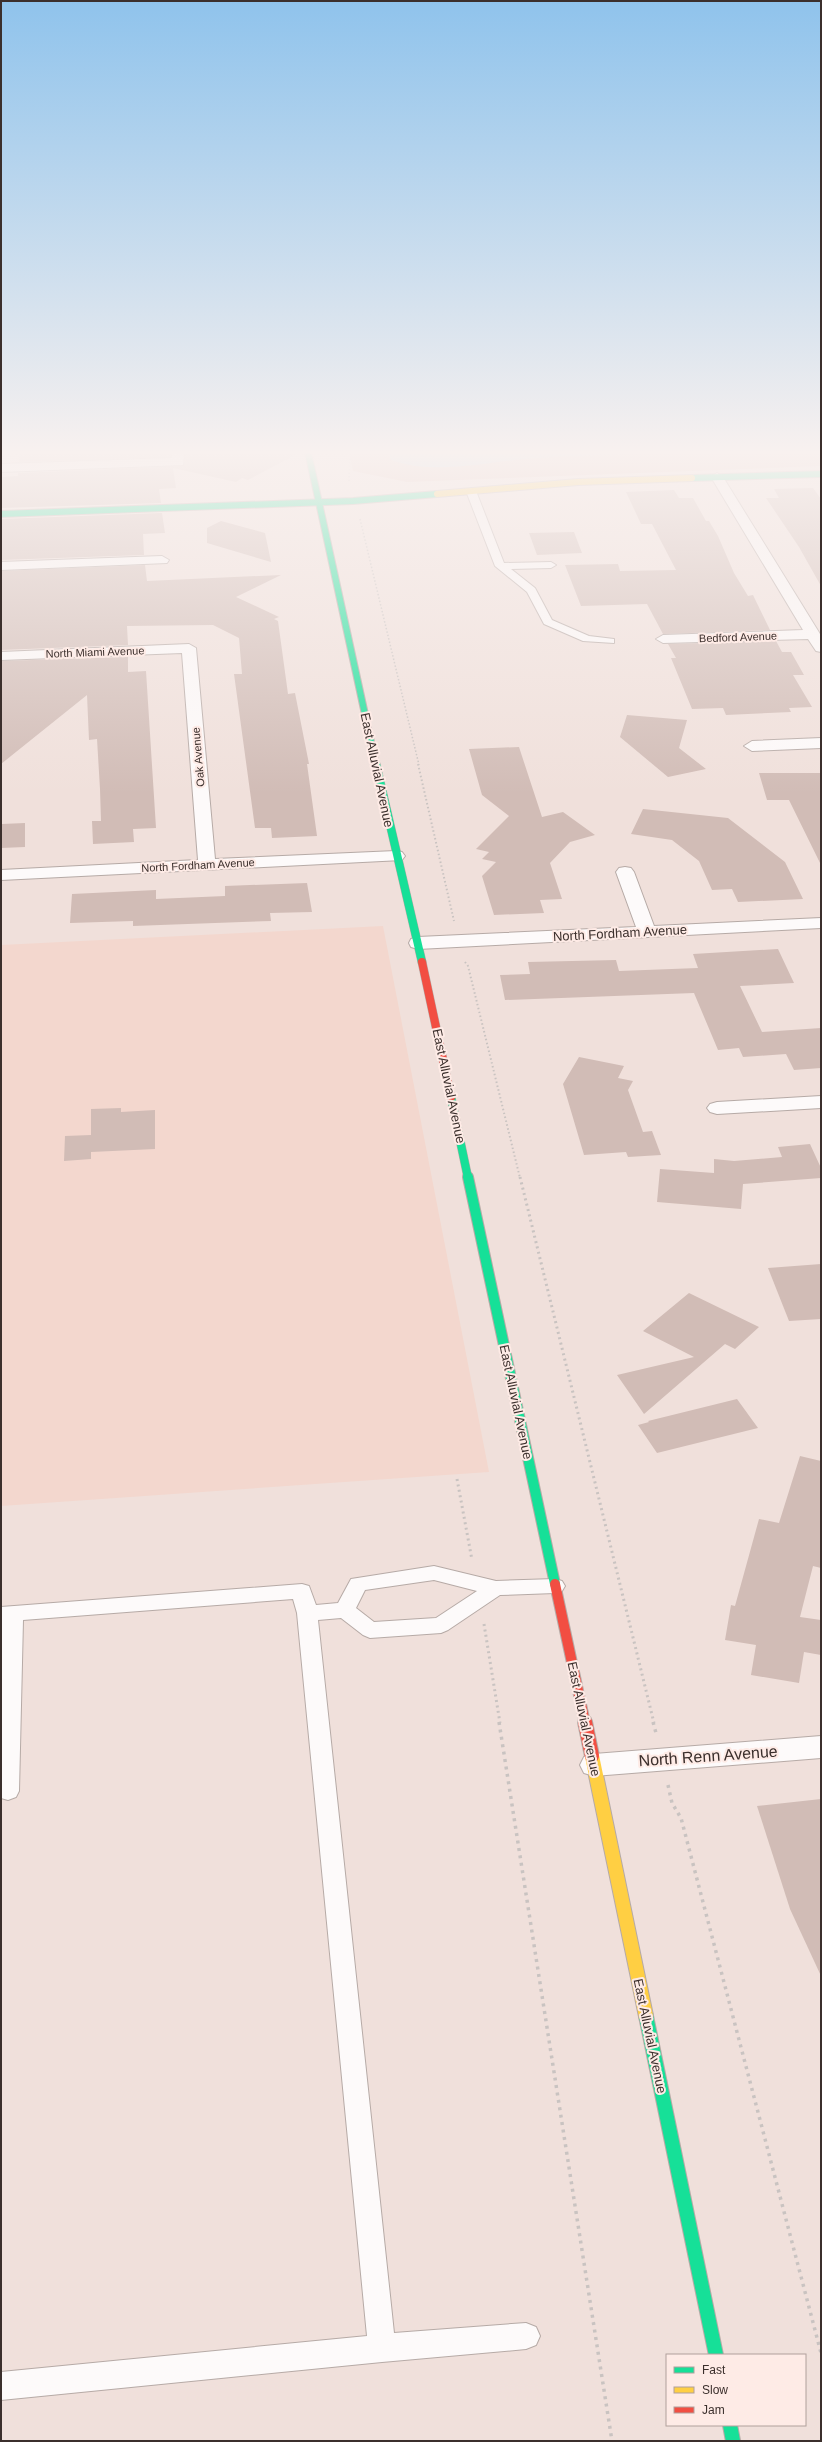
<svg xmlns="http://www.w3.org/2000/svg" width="822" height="2442" font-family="Arial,sans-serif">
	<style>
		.built { fill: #f3d7ce }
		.green { fill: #e1beb4 }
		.water { fill: #abd9f1 }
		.building { fill: #d1bcb6 }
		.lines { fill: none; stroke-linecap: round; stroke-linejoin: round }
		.lane-casing { stroke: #b6aaa6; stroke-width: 2 }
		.street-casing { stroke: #b6aaa6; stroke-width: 2 }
		.fast-far3-casing { stroke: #b6aaa6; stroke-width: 8 }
		.fast-far2-casing { stroke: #b6aaa6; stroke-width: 9 }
		.fast-far1-casing { stroke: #b6aaa6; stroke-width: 12 }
		.fast-casing { stroke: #b6aaa6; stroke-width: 16 }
		.slow-far1-casing { stroke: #b6aaa6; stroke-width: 8 }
		.slow-casing { stroke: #b6aaa6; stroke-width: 16 }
		.jam-far2-casing { stroke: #b6aaa6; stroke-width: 9 }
		.jam-far1-casing { stroke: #b6aaa6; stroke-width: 12 }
		.jam-casing { stroke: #b6aaa6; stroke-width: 16 }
		.path-far3 { stroke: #c9c3c1; stroke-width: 1.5; stroke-dasharray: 1.5 2; stroke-linecap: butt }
		.path-far2 { stroke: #c9c3c1; stroke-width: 2; stroke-dasharray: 1.5 2.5; stroke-linecap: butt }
		.path-far1 { stroke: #c9c3c1; stroke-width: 3; stroke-dasharray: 2 3.5; stroke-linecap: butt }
		.path { stroke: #c9c3c1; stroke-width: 3.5; stroke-dasharray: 3 4.5; stroke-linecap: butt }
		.lane { fill: #fdfafa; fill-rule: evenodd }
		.street { fill: #fdfafa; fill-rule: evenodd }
		.fast-far3 { stroke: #16e098; stroke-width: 6 }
		.fast-far2 { stroke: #16e098; stroke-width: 8 }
		.fast-far1 { stroke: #16e098; stroke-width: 10 }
		.fast { stroke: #16e098; stroke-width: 14 }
		.slow-far1 { stroke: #ffcf43; stroke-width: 6 }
		.slow { stroke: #ffcf43; stroke-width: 14 }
		.jam-far2 { stroke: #f24e42; stroke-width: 8 }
		.jam-far1 { stroke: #f24e42; stroke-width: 10 }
		.jam { stroke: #f24e42; stroke-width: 14 }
		.labels { text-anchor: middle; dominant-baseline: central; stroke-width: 4; stroke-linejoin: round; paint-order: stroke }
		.far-street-label { font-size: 11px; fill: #3b2f2c; stroke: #feebe6 }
		.street-label { font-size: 13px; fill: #3b2f2c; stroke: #feebe6 }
		.near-street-label { font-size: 16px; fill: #3b2f2c; stroke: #feebe6 }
	</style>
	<rect width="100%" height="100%" fill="#f0e0db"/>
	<path class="built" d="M383,926L489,1472L1,1506V945Z"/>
	<path class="green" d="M349,452H821V466L407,482L353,471Z"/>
	<path class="water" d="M389,452H712C653,454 594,454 536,458C489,461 437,476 391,460Z"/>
	<g class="building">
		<path d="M20,452H171L170,457L19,462Z"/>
		<path d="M185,452H301L248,480L242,478L236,482L173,468L176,488L159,489L161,503L1,508V477L18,476V473L183,466Z"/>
		<path d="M813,488L821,499V586L799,547L766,498H779L774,489Z"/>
		<path d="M674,490L679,498H693L706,521H709L718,536L734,573L748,596L753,595L770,630L663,634L647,604L581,606L565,565L618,564L620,571L676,570L652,524H641L626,492Z"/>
		<path d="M162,513L165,533L143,534L144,555L1,560V519Z"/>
		<path d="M221,521L265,533L271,562L207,543V528Z"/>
		<path d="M574,532L582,553L537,555L529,533Z"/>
		<path d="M145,565L147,581L281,575L236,597L279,617L274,619L278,621L288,694L295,693L309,764H307L317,836L272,838L271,828H255L234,674H242L239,638L213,625L127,626L128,645L1,650V571Z"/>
		<path d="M776,641L782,652H791L804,675H793L812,707L789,708L791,712L726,715L723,708L692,709L671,658H676L668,644Z"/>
		<path d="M128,657V672L146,671L156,828L133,829L134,842L93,844L92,821H101L100,789L97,739L89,740L87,695L1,764V661Z"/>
		<path d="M627,715L687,720L679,748L706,769L668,777L620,737Z"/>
		<path d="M519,747L542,817L563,812L595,835L570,842L550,863L562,899L540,900L544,913L494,915L482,876L496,862L482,859L489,852L476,849L509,816L482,795L469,749Z"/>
		<path d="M759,773H821V865L789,800H767Z"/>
		<path d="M643,809L728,818L785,862L803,899L738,902L732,889L712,890L699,861L672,840L631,834Z"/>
		<path d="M25,823V847L1,848L2,824Z"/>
		<path d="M307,883L312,912L270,913L271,921L133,926V921L70,923L72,894L156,890V899L225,896V886Z"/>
		<path d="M778,949L794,983L740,986L762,1032L821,1028V1068L794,1070L786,1054L743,1057L739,1048L718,1050L694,993L505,1000L500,975L530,974L528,962L616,960L619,971L698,968L693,954Z"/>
		<path d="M579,1057L624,1066L618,1078L633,1081L628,1090L643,1132L652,1131L661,1155L628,1157L626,1152L584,1155L563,1084Z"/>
		<path d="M121,1108V1112L155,1110V1149L91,1152V1159L64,1161L65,1136L91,1135V1109Z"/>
		<path d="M810,1144L821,1168V1178L743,1184L741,1209L657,1202L660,1169L714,1173V1159L734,1161L782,1157L778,1147Z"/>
		<path d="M821,1264V1319L789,1321L768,1268Z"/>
		<path d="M689,1293L759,1327L735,1349L725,1344L644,1414L617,1375L694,1357L643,1331Z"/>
		<path d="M737,1399L758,1428L657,1453L638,1425L649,1422L648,1421Z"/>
		<path d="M800,1456L821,1461V1568L813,1566L800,1617L821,1620V1655L804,1652L799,1683L751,1675L756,1645L725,1640L731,1605L735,1606L759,1519L779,1523Z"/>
		<path d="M821,1799V1976L790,1909L757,1806Z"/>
	</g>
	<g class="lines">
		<g class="lane-casing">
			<g id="lane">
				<path d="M471,488L476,491L504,563L551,562L556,565L551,568L511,569L535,588L552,620L589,636L614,639V643L583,641L544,624L527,592L495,566L466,491Z"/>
				<path d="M434,1566L496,1581L555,1579L562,1581L565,1586L562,1591L555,1593L500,1595L448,1630L441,1633L370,1638L363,1635L341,1618L318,1620L394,2333L526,2323L536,2327L540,2336L536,2345L526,2349L382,2362L1,2400V2372L367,2336L297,1613L293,1599L23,1620L19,1791L16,1797L8,1800L1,1798V1607L302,1584L309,1586L316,1605L338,1603L351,1579ZM434,1580L477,1591L436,1618L374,1622L356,1608L365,1590Z"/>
			</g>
		</g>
		<g class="street-casing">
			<g id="street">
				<path d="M172,452H184L183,465L1,472V464L172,458Z"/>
				<path d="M717,473L723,477L820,634L821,652L816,651L808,639L663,643L656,639L663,635L803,630L711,477Z"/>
				<path d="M162,556L169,560L167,563L1,570V562Z"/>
				<path d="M189,644L196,648L215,859L396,851L402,852L405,856L402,860L1,880V870L198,860L182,653L1,660V652Z"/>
				<path d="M821,738V748L752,751L744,746L752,741Z"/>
				<path d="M625,867L631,868L634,872L654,926L821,918V928L418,949L411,947L409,943L411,939L418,937L636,927L616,872L619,868Z"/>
				<path d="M821,1096V1108L717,1114L710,1112L707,1108L710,1104L717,1102Z"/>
				<path d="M821,1736V1758L594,1776L584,1773L580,1765L584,1757L594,1754Z"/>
			</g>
		</g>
		<g class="fast-far3-casing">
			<g id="fast-far3">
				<path d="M308,452L376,765"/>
				<path d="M692,478L821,474"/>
				<path d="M1,514L353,501L437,494"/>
			</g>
		</g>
		<g class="fast-far2-casing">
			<g id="fast-far2">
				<path d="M376,764L422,962"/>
				<path d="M451,1097L468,1178"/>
			</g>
		</g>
		<g class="fast-far1-casing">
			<path id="fast-far1" d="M468,1177L555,1584"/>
		</g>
		<g class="fast-casing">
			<g id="fast">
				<path d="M646,2016L716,2355"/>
				<path d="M730,2425L733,2441"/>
			</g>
		</g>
		<g class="slow-far1-casing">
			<path id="slow-far1" d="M437,494L578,482L692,478"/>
		</g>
		<g class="slow-casing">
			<path id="slow" d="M592,1756L646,2016"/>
		</g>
		<g class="jam-far2-casing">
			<path id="jam-far2" d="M422,962L451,1097"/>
		</g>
		<g class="jam-far1-casing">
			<path id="jam-far1" d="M555,1584L585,1723"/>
		</g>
		<g class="jam-casing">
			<path id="jam" d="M585,1722L592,1756"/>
		</g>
		<g class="path-far3">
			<path d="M349,481L350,452"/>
			<path d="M360,519L419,765"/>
		</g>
		<g class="path-far2">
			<path d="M418,764L454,921"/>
			<path d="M465,962L468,966L520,1178"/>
		</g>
		<g class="path-far1">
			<path d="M520,1177L654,1723"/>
			<path d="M457,1479L472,1560"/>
			<path d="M484,1624L500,1723"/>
		</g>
		<g class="path">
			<path d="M499,1722L612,2441"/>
			<path d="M653,1722L656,1733"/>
			<path d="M668,1785L672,1803L681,1818L821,2353"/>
		</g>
		<use href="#lane" class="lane"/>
		<use href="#street" class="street"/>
		<use href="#fast-far3" class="fast-far3"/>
		<use href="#fast-far2" class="fast-far2"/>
		<use href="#fast-far1" class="fast-far1"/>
		<use href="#fast" class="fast"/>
		<use href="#slow-far1" class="slow-far1"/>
		<use href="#slow" class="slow"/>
		<use href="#jam-far2" class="jam-far2"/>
		<use href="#jam-far1" class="jam-far1"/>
		<use href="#jam" class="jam"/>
	</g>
	<linearGradient id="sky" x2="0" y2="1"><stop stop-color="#8fc3ec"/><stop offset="0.57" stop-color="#f8f1ef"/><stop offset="1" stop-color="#f8f1ef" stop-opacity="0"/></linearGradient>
	<rect width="822" height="794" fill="url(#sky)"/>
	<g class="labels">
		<g class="far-street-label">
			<text transform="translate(738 637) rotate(-2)">Bedford Avenue</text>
			<text transform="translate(95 652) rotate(-2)">North Miami Avenue</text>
			<text transform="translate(198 757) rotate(-95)">Oak Avenue</text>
			<text transform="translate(198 865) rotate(-3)">North Fordham Avenue</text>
		</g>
		<g class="street-label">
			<text transform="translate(377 770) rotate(78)">East Alluvial Avenue</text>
			<text transform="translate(620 933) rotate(-3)">North Fordham Avenue</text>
			<text transform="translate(449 1086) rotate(78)">East Alluvial Avenue</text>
			<text transform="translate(516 1402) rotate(78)">East Alluvial Avenue</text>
			<text transform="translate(584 1719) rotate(78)">East Alluvial Avenue</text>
			<text transform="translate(650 2036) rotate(78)">East Alluvial Avenue</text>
		</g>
		<g class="near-street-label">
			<text transform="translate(708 1756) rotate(-4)">North Renn Avenue</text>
		</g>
	</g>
	<rect width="822" height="2442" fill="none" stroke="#3b2f2c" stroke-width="4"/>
	<rect x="666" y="2354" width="140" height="72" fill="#feebe6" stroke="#b0a09c"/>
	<rect x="674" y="2367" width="20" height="6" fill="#16e098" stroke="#b0a09c"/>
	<text x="702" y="2374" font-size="12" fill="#3b2f2c">Fast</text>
	<rect x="674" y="2387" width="20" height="6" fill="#ffcf43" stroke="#b0a09c"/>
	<text x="702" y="2394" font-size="12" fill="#3b2f2c">Slow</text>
	<rect x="674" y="2407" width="20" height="6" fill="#f24e42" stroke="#b0a09c"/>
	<text x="702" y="2414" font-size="12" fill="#3b2f2c">Jam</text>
</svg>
